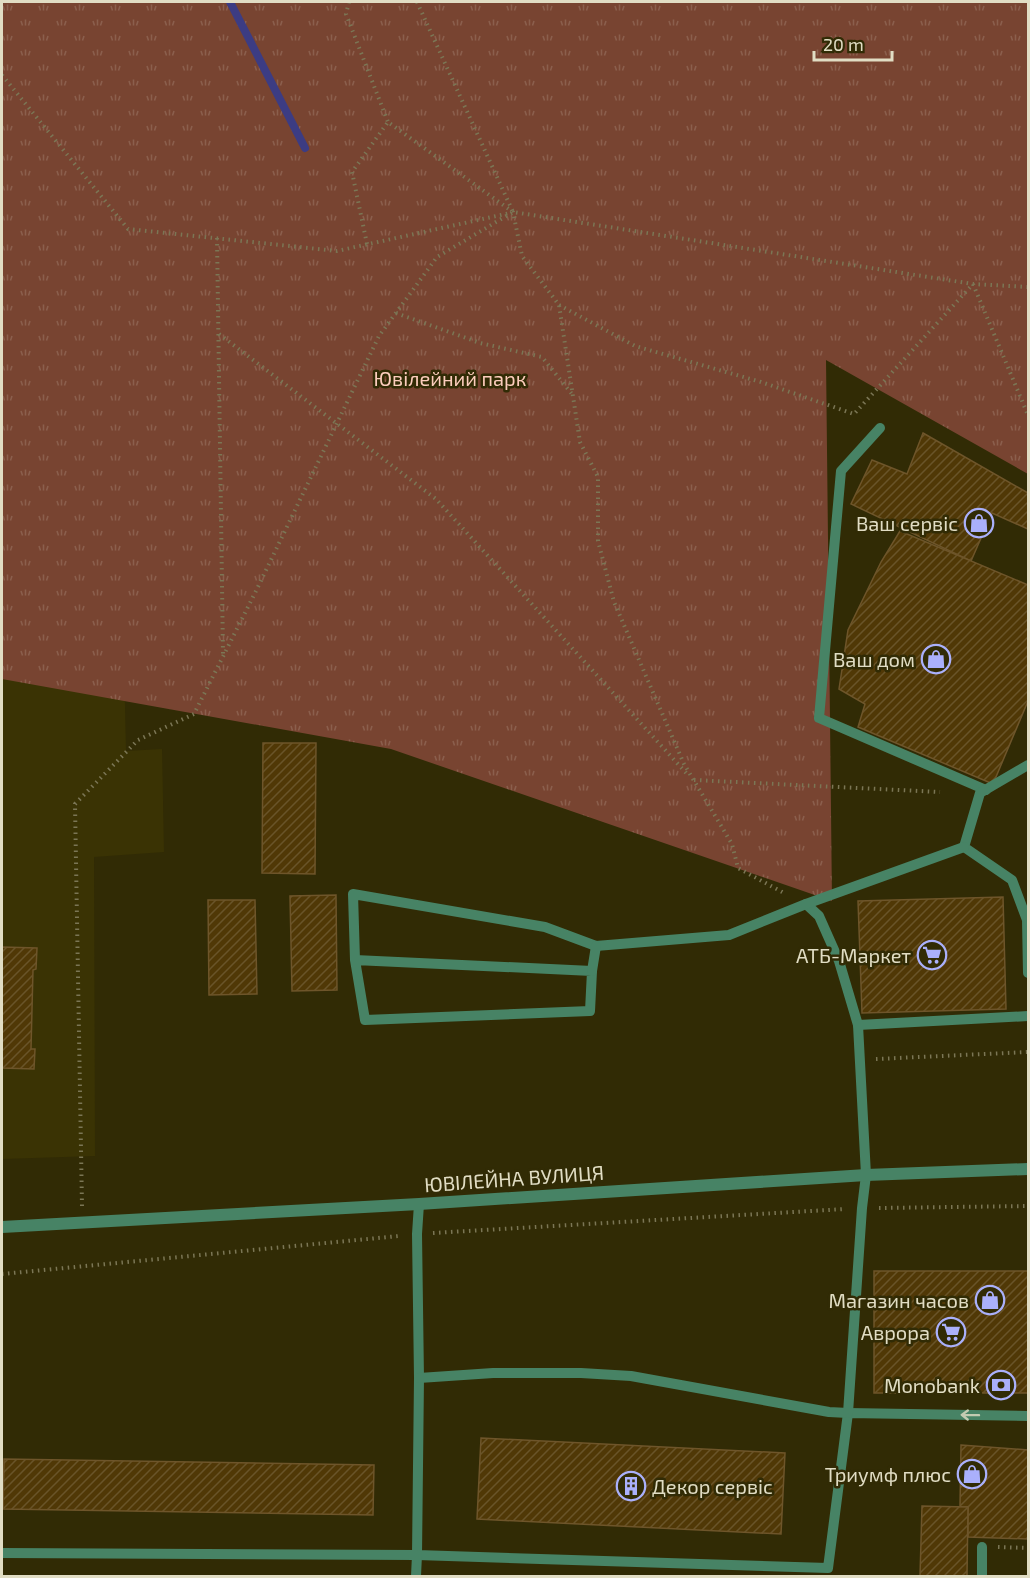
<svg xmlns="http://www.w3.org/2000/svg" width="1030" height="1578" font-family="'Exo 2',sans-serif">
	<style>
		.built { fill: #3a3304 }
		.grass { fill: url(#grass-tufts) }
		.lines { fill: none; stroke-linecap: round; stroke-linejoin: round }
		.stream { stroke: #3c3c83; stroke-width: 8 }
		.building { fill: url(#building-hatch); stroke: #6e552a; stroke-width: 1.5 }
		.path { stroke: #7b7655; stroke-width: 4; stroke-dasharray: 1.5 4.5; stroke-linecap: butt }
		.service { stroke: #478365; stroke-width: 10 }
		.tertiary { stroke: #478365; stroke-width: 12 }
		.oneway { stroke: #c2cbb1 }
		.labels { text-anchor: middle; dominant-baseline: central; stroke-width: 5; stroke-linejoin: round; paint-order: stroke }
		.park-label { font-size: 20px; fill: #fdcdbd; stroke: #312b05 }
		.poi-label { font-size: 20px; fill: #e1ddc4; stroke: #312b05; text-anchor: end }
		.street-label { font-size: 20px; fill: #e1ddc4; stroke: #312b05 }
	</style>
	<defs>
		<pattern id="grass-tufts" width="24" height="20" patternUnits="userSpaceOnUse" patternTransform="scale(1.5)"><rect width="24" height="20" fill="#784431"/><path d="M3 7l-1-3M5 7V3M7 7l1-3M15 17l-1-3M17 17v-4M19 17l1-3" fill="none" stroke="#8b5f4d"/></pattern>
		<pattern id="building-hatch" width="6" height="6" patternUnits="userSpaceOnUse" patternTransform="scale(1.5)"><rect width="6" height="6" fill="#503806"/><path d="M-1 1l2-2M0 6l6-6M5 7l2-2" fill="none" stroke="#695429"/></pattern>
	</defs>
	<rect width="100%" height="100%" fill="#312b05"/>
	<path class="built" d="M2,280L124,662L126,751L162,749L164,852L94,857L95,1156L2,1159Z"/>
	<path class="grass" d="M2,2H1028V474L826,360L832,901L391,749L2,679Z"/>
	<g class="lines">
		<path class="stream" d="M230,2L305,148"/>
	</g>
	<g class="building">
		<path d="M923,433L1028,493V529L992,513L971,561L851,504L872,460L907,474Z"/>
		<path d="M900,531L1028,585V701L993,784L858,727L865,704L839,689L848,630L881,562Z"/>
		<path d="M263,743H316L315,874L262,873Z"/>
		<path d="M336,895L337,990L292,991L290,896Z"/>
		<path d="M1003,897L1006,1009L862,1013L858,901Z"/>
		<path d="M208,900H255L257,994L209,995Z"/>
		<path d="M2,947L37,948L36,969L33,970L31,1049H35L34,1069L2,1068Z"/>
		<rect x="874" y="1271" width="154" height="122"/>
		<path d="M481,1438L785,1453L781,1534L477,1519Z"/>
		<path d="M961,1445L1028,1450V1539L968,1537V1507H960Z"/>
		<path d="M4,1459L374,1465L373,1515L3,1509Z"/>
		<path d="M922,1506L968,1507L967,1576H920Z"/>
	</g>
	<g class="lines">
		<g class="path">
			<path d="M349,2L346,14L388,122"/>
			<path d="M417,2L513,212L973,284L1028,287"/>
			<path d="M2,75L128,229L337,251L510,213"/>
			<path d="M217,238L223,654"/>
			<path d="M367,244L352,172L388,122L513,212L522,256L559,305L580,442L598,477V541L614,602L684,764L732,844L738,868L784,893"/>
			<path d="M559,305L635,346L761,382L854,414L973,284L1028,415"/>
			<path d="M396,313L480,343L542,357L572,394"/>
			<path d="M219,334L436,499L688,775"/>
			<path d="M694,780L940,792"/>
			<path d="M876,1059L1028,1052"/>
			<path d="M82,1206L75,804L138,740L194,714L255,593L379,336L437,257L513,212"/>
			<path d="M879,1208L1028,1206"/>
			<path d="M433,1233L845,1209"/>
			<path d="M2,1274L399,1236"/>
			<path d="M998,1547L1028,1548"/>
		</g>
		<g class="service">
			<path d="M880,428L841,471L819,718L986,790"/>
			<path d="M1028,765L980,793L964,847L1012,880L1027,920L1028,973"/>
			<path d="M806,904L819,916L839,961L858,1025"/>
			<path d="M355,960L365,1020L590,1011L592,971L355,960L353,894L545,927L596,946L729,935L806,904L964,847"/>
			<path d="M592,971L596,946"/>
			<path d="M419,1204L417,1234L419,1378L417,1555L828,1568L848,1413L1028,1416"/>
			<path d="M419,1378L493,1373H581L631,1376L829,1412L848,1413L862,1208L866,1175L858,1025L1028,1016"/>
			<path d="M2,1553L417,1555L416,1576"/>
			<path d="M982,1576V1547"/>
		</g>
		<path class="tertiary" d="M2,1227L419,1204L866,1175L1028,1169"/>
	</g>
	<defs><path id="oneway-shaft" d="M-6 0H5M1.5-3L5.5 0L1.5 3" fill="none" stroke-width="1.6" stroke-linecap="round" stroke-linejoin="round" transform="scale(1.5)"/></defs>
	<use class="oneway" href="#oneway-shaft" transform="translate(970 1415) rotate(-179)"/>
	<defs>
		<g id="shop-ring" transform="scale(1.5)"><circle r="9.5" fill="#312b05" stroke="#aab0fb" stroke-width="1.5"/><path d="M-5-2.5h2.3a2.7 3.5 0 0 1 5.4 0H5L5.5 6h-11ZM-1.5-2.5h3a1.5 2.3 0 0 0-3 0Z" fill="#aab0fb"/></g>
		<g id="supermarket-ring" transform="scale(1.5)"><circle r="9.5" fill="#312b05" stroke="#aab0fb" stroke-width="1.5"/><path d="M-6-5.5h2.5l.6 2H6L4.5 2H-2.5L-4.4-4H-6ZM-1.5 3.2a1.3 1.3 0 1 0 .1 0ZM3 3.2a1.3 1.3 0 1 0 .1 0Z" fill="#aab0fb"/></g>
		<g id="bank-ring" transform="scale(1.5)"><circle r="9.5" fill="#312b05" stroke="#aab0fb" stroke-width="1.5"/><path d="M-6-4H6V4H-6ZM0-2.3a2.3 2.3 0 1 0 0 4.6a2.3 2.3 0 1 0 0-4.6Z" fill="#aab0fb"/></g>
		<g id="building-ring" transform="scale(1.5)"><circle r="9.5" fill="#312b05" stroke="#aab0fb" stroke-width="1.5"/><path d="M-4-6H4V6H1V3H-1V6H-4ZM-2.5-4.3h1.7v1.8h-1.7ZM.8-4.3h1.7v1.8H.8ZM-2.5-1h1.7V.8h-1.7ZM.8-1h1.7V.8H.8Z" fill="#aab0fb"/></g>
	</defs>
	<g fill-rule="evenodd">
		<use href="#shop-ring" x="979" y="523"/>
		<use href="#shop-ring" x="936" y="659"/>
		<use href="#supermarket-ring" x="932" y="955"/>
		<use href="#shop-ring" x="990" y="1300"/>
		<use href="#supermarket-ring" x="951" y="1332"/>
		<use href="#bank-ring" x="1001" y="1385"/>
		<use href="#shop-ring" x="972" y="1474"/>
		<use href="#building-ring" x="631" y="1486"/>
	</g>
	<g class="labels">
		<g class="park-label">
			<text x="450" y="378">Ювілейний парк</text>
		</g>
		<g class="poi-label">
			<text x="958" y="523">Ваш сервіс</text>
			<text x="915" y="659">Ваш дом</text>
			<text x="911" y="955">АТБ-Маркет</text>
			<text x="969" y="1300">Магазин часов</text>
			<text x="930" y="1332">Аврора</text>
			<text x="980" y="1385">Monobank</text>
			<text x="951" y="1474">Триумф плюс</text>
			<text x="652" y="1486" text-anchor="start">Декор сервіс</text>
		</g>
		<g class="street-label">
			<text transform="translate(514 1178) rotate(-4)">ЮВІЛЕЙНА ВУЛИЦЯ</text>
		</g>
	</g>
	<rect width="1030" height="1578" fill="none" stroke="#e1ddc4" stroke-width="6"/>
	<path d="M814 51v9h78v-9" fill="none" stroke="#e1ddc4" stroke-width="3"/>
	<text x="823" y="51" font-size="18" fill="#e1ddc4" stroke="#312b05" stroke-width="4.5" paint-order="stroke">20 m</text>
</svg>
